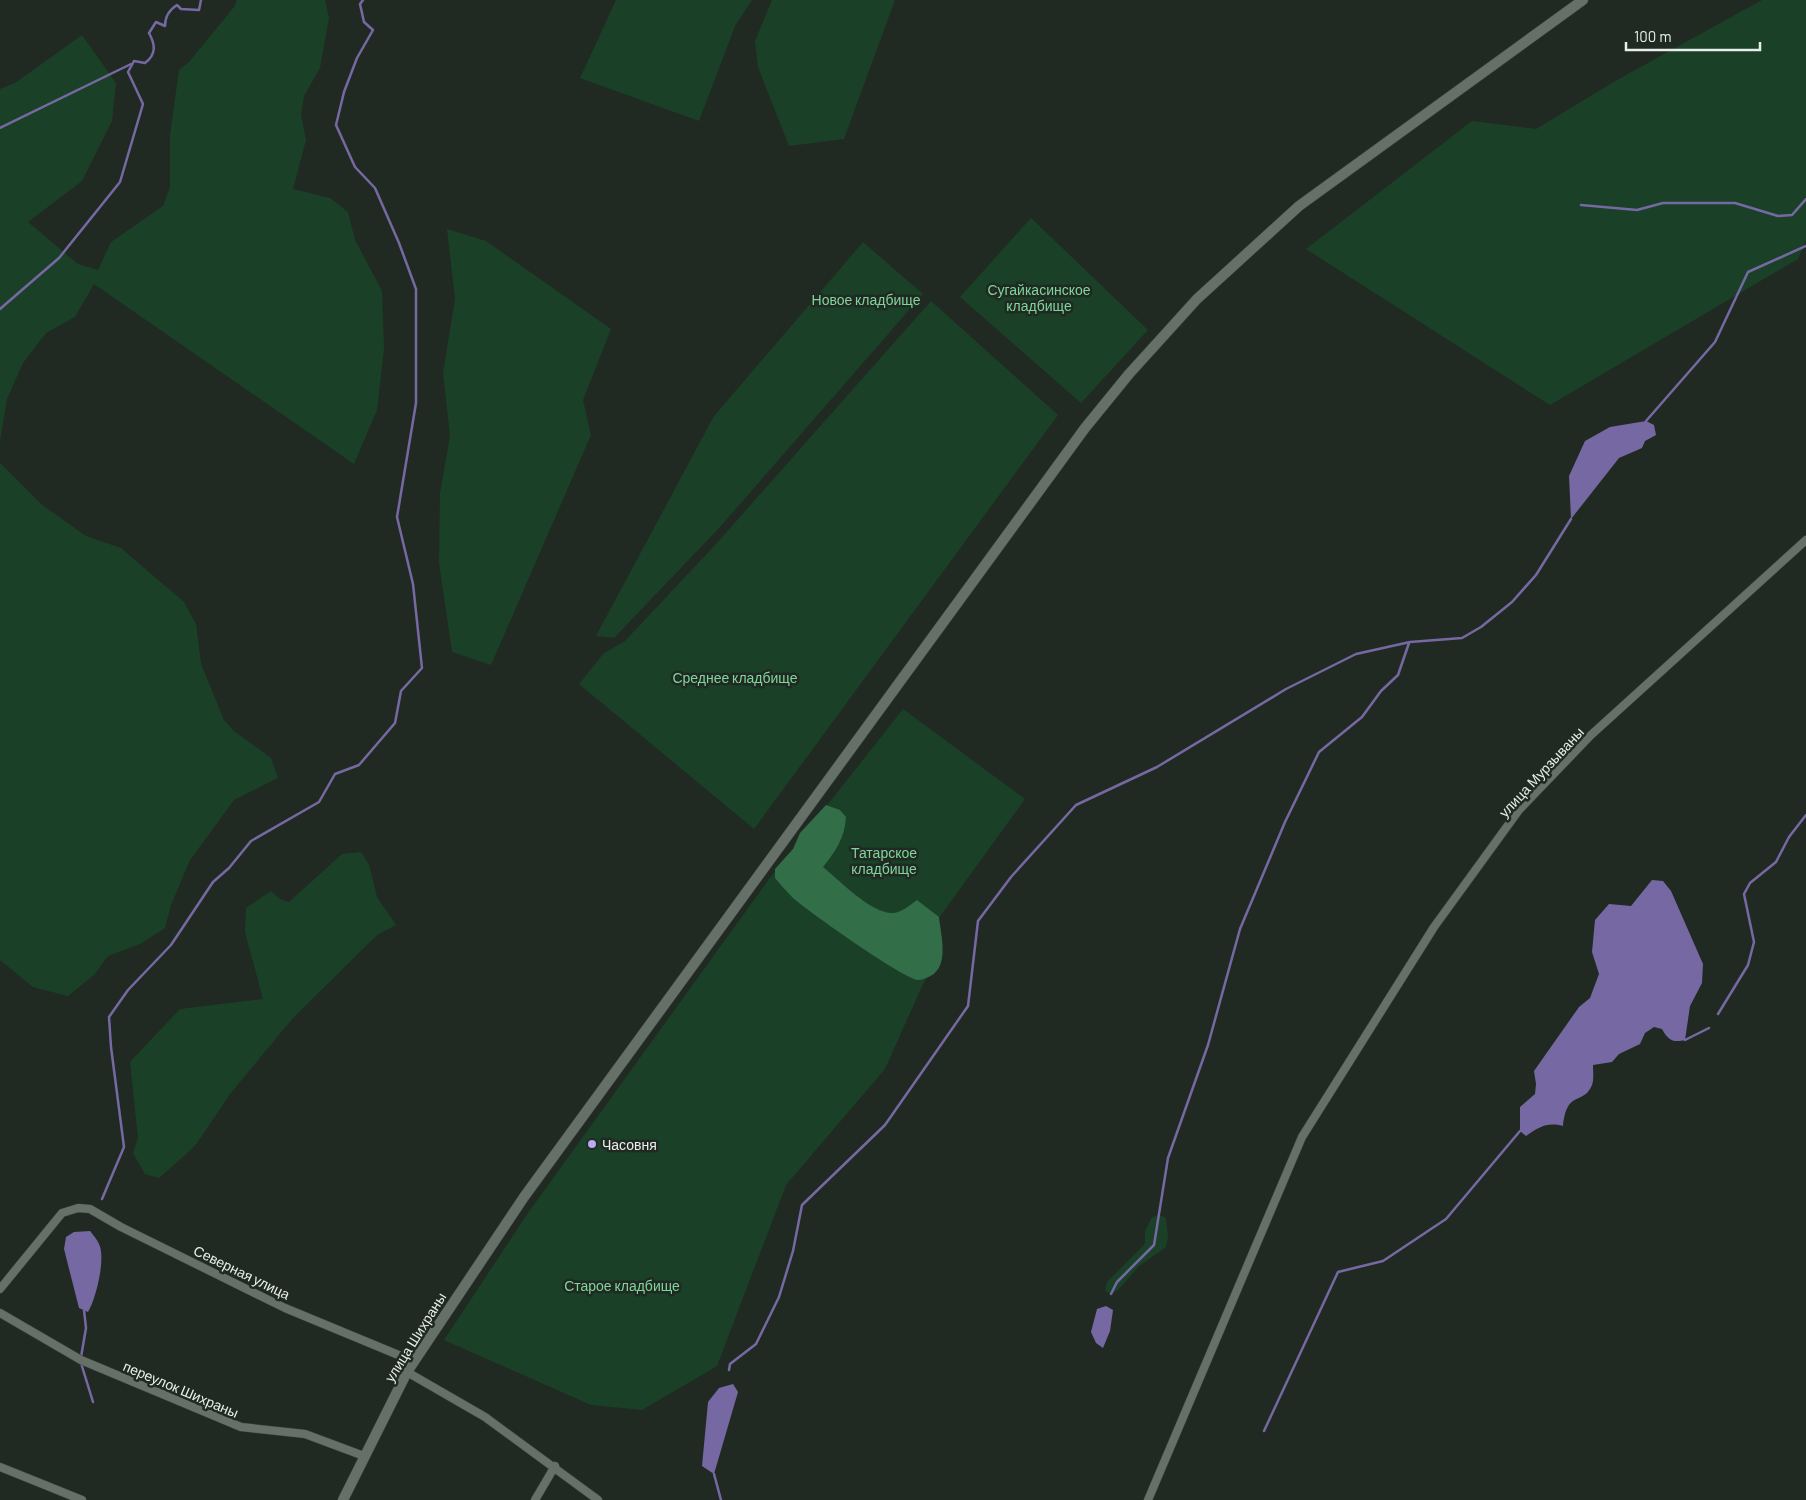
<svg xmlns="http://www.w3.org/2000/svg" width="1806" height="1500" font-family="Barlow,sans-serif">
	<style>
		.green { fill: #1a4027 }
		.forest { fill: #326e47 }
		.water { fill: #7669a3 }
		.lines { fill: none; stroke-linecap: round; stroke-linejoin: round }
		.stream { stroke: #7669a3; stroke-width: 2.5 }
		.minor-casing { stroke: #3f4741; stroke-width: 9 }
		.tertiary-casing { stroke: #3f4741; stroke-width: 11 }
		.minor { stroke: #657168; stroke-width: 8 }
		.tertiary { stroke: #657168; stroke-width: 10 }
		.poi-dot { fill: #baaaf6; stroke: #202a22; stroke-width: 2 }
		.labels { text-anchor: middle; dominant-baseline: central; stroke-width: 5; stroke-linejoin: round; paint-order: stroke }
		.park-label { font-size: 14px; fill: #7fd69b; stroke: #202a22 }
		.street-label { font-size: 14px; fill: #e8efea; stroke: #202a22 }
		.poi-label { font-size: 14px; fill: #e8efea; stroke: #202a22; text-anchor: start }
	</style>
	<rect width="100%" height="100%" fill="#202a22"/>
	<g class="green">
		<path d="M237,0H325L329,18L320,68L304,96L301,115L306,140L293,189L330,198L348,212L355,240L382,291L384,349L377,410L354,464L94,284L75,317L46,333L23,363L7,399L0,441V89L15,83L82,35L116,83L112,121L82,181L28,222L78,264L98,270L111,242L163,206L170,187V135L179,70L189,62L234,7Z"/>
		<path d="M616,0H752L735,26L699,121L580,78Z"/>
		<path d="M772,0H895L844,139L789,146L758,67L755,41Z"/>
		<path d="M1762,0H1806V240L1798,259L1550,405L1306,249L1472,121L1536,129L1617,80Z"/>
		<path d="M1031,218L1148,330L1081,403L960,297Z"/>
		<path d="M447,229L486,241L611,329L583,400L591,435L491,665L452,652L439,563L440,493L450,436L443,373L455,299Z"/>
		<path d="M863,242L923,294L720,527L614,638L596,636L714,416Z"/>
		<path d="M931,301L1058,415L754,829L579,684L604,653L624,642L716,544Z"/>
		<path d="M0,463L41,504L86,536L121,548L184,602L196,624L201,664L224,720L234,731L271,758L278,778L234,800L190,860L171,905L165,928L140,944L108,956L94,975L68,996L33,987L0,960Z"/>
		<path d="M903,709L1025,799L936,922L941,957L923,984L885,1069L786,1185L717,1366L642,1410L591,1405L444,1340L528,1213L769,879Z"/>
		<path d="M361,852L369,865L377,897L396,925L377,935L293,1018L230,1094L195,1146L159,1178L145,1174L133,1153L138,1138L130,1062L180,1009L263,999L245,932L246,908L271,891L280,899L289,902L342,854Z"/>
		<path d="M1159,1215L1166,1218L1168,1237L1166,1247L1139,1266L1118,1290L1111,1294L1105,1291L1107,1282L1145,1244V1231L1152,1217Z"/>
	</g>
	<path class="forest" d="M826,805L840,810L846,817C845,838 835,852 823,867C840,881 871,913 892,913C901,913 910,905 917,900L939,917C941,937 951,970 926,978C925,979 919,980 918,980C902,978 809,912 793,898C787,892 781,885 775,878V869L793,849L800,833Z"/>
	<g class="water">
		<path d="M1646,421L1654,425L1656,435L1645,441L1642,448L1619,458L1571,519L1569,476L1585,441L1610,427Z"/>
		<path d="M1652,880L1663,881L1671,891L1703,964L1702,983L1690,1006L1685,1040C1673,1043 1668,1040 1662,1029L1654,1027L1645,1033L1640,1044L1619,1054L1612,1062L1593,1065C1593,1070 1594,1080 1592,1085C1583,1106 1567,1089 1563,1126C1547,1122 1539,1127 1526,1136L1520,1131V1107L1535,1094L1536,1084L1534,1071L1579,1007L1590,998L1599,974L1592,952L1595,920L1609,904L1631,906Z"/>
		<path d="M90,1231C93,1235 97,1239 99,1244C106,1258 96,1299 88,1312L79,1308L64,1249L66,1237L74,1232Z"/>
		<path d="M1106,1306L1113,1310L1110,1331L1103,1348L1096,1343L1091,1332L1097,1309Z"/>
		<path d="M733,1384L738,1392L714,1474L702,1466L708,1402L719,1388Z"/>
	</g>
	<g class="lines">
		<g class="stream">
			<path d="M0,128L131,64"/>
			<path d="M1581,205L1637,210L1663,203H1735L1778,216L1792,215L1806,199"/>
			<path d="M0,309L59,258L120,182L143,104L128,72L134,61L145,63C157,54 155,44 149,33L156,22L165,26C165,17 169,10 177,5L181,9L199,10L201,0"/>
			<path d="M1646,421L1715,342L1748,272L1806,246"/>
			<path d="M1718,1014L1748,965L1754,942L1744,894L1750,883L1776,862L1789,837L1806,815"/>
			<path d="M1685,1040L1709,1028"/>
			<path d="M102,1199L124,1147L111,1047L109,1017L128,990L171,945L213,882L229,868L251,841L319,802L335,774L359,765L395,723L401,691L422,668L413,584L397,517L416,403V289L399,243L375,188L355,167L336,125L344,92L357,58L373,30L364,22L360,4L363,0"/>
			<path d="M1111,1294L1117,1282L1154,1245L1168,1158L1208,1045L1240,929L1285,822L1319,752L1362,717L1381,691L1398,675L1409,643"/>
			<path d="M81,1357L86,1328L84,1310"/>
			<path d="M81,1363L93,1402"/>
			<path d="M729,1370L730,1364L756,1344L779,1297L793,1251L802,1205L885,1125L968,1006L978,921L1011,877L1076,805L1157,767L1286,689L1356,654L1410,642L1462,638L1481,627L1512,602L1536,575L1571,519"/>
			<path d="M1264,1431L1338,1272L1383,1261L1446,1219L1520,1131"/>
			<path d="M714,1474L721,1500"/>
		</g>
		<g class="minor-casing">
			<g id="minor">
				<path d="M0,1289L62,1213L78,1208L90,1209L121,1227L285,1308L413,1361"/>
				<path d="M0,1313L81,1360L241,1427L305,1434L364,1456"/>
				<path d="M407,1372L485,1417L598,1500"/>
				<path d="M0,1467L82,1500"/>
				<path d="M535,1500L555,1466"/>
				<path d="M1148,1500L1302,1137L1434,927L1519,810L1591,735L1806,540"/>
			</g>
		</g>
		<g class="tertiary-casing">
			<path id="tertiary" d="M343,1500L407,1372L524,1197L1085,428L1129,374L1197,299L1299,206L1583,0"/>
		</g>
		<use href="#minor" class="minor"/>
		<use href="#tertiary" class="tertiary"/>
	</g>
	<circle class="poi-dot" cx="592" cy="1144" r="5"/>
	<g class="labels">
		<g class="park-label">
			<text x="1039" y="289">Сугайкасинское<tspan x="1039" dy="16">кладбище</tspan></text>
			<text x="866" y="299">Новое кладбище</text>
			<text x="735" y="677">Среднее кладбище</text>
			<text x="884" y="852">Татарское<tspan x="884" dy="16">кладбище</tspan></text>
			<text x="622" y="1285">Старое кладбище</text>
		</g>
		<g class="street-label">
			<text transform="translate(1541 772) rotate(-47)">улица Мурзываны</text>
			<text transform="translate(242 1272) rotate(26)">Северная улица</text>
			<text transform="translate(415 1337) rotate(-58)">улица Шихраны</text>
			<text transform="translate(181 1389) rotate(23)">переулок Шихраны</text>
		</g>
		<g class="poi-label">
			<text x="602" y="1144">Часовня</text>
		</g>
	</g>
	<path d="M1626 42v8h134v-8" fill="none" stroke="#e8efea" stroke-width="2.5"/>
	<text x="1634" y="42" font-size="15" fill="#e8efea" stroke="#202a22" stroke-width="4" paint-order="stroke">100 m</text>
</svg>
